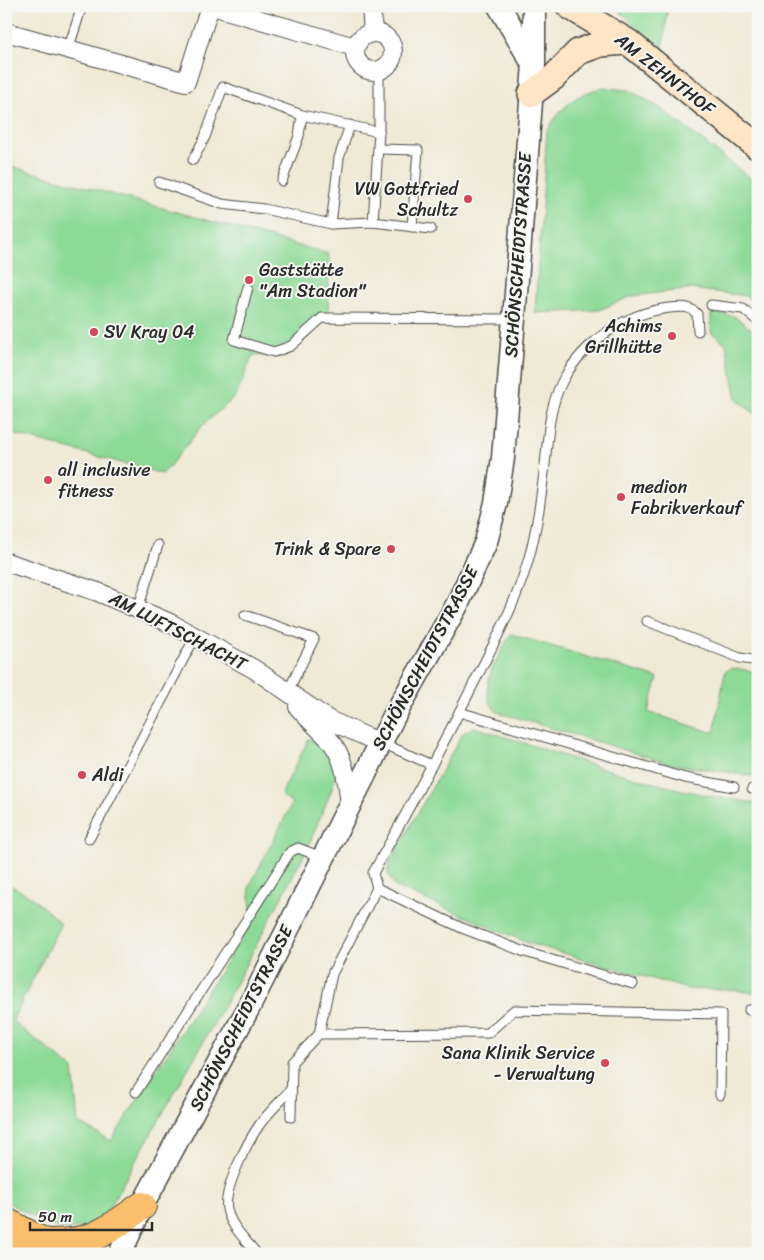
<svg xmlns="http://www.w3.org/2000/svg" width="764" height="1260" font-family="Sriracha,sans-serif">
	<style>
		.green { fill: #8dda97; stroke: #5c8261 }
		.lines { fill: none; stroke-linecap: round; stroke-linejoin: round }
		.service-casing { stroke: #484844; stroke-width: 11 }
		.minor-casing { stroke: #484844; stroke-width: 20 }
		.tertiary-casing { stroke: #484844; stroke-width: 25 }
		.secondary-casing { stroke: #484844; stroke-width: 28 }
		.motorway-casing { stroke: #484844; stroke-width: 30 }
		.service { stroke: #fff; stroke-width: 9 }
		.minor { stroke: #fff; stroke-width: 18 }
		.tertiary { stroke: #fff; stroke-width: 22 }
		.secondary { stroke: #fde5c5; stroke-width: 25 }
		.motorway { stroke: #fabe6d; stroke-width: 28 }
		.poi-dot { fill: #d1495b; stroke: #f6f6f2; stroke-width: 2 }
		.labels { text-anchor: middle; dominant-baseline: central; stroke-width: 4; stroke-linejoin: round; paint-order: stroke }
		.street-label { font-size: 18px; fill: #2b2b2b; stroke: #f6f6f2 }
		.poi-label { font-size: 18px; fill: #2b2b2b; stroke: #f6f6f2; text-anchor: start }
	</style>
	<rect width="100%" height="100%" fill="#f6f6f2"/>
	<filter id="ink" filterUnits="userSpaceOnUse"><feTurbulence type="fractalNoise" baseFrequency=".02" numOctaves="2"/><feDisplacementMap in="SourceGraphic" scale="10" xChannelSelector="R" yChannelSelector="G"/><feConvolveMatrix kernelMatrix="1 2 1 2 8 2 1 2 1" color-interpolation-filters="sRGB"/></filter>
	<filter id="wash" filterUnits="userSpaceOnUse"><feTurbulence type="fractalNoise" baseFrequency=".0096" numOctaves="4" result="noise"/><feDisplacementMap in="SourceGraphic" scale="20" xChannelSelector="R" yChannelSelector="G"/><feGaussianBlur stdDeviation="1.12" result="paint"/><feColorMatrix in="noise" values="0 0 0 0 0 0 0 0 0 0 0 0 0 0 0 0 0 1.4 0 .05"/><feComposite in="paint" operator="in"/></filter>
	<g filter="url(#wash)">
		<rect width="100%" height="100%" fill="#efead5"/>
		<g class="green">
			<path d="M615,6H668L663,49L639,30Z"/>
			<path d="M721,6H758V14Z"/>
			<path d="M603,88L629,90L660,108L758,184V306L746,296L691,289L632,296L599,310L535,313L547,131C560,108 576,93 603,88Z"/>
			<path d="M6,165L329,254L328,318L284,357L253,355L236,396L203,425L163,474L6,432Z"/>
			<path d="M711,312L734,316L758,334V416L737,399L726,344L711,332Z"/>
			<path d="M511,634L658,678L648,712L714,733L725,672L732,668L758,672V777L671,764L497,712C474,688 499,657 511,634Z"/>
			<path d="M474,727C566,755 662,793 758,803V994L735,990L688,989L635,974L528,943L396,887L387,872L390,862L463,733Z"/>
			<path d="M309,738L332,757L337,773L330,794L306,851L226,1002L109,1208C74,1249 44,1220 6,1202V883L30,896L61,923L12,1021L73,1069L78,1123L111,1141L252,922L249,887L292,804L281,795Z"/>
		</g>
	</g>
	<g filter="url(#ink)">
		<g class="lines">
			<g class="service-casing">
				<g id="service">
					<path d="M68,50L82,6"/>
					<path d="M379,132V71"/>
					<path d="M379,149L418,150L412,227"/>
					<path d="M193,160L205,137L223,87L302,115"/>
					<path d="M282,181L299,136L302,115L379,132L373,222"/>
					<path d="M159,182L222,204L264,209L331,224L373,222L431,229"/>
					<path d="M331,224L339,158L350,125"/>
					<path d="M248,287L234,340L274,352L291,346L322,318L513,319"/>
					<path d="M711,305L743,309L758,321"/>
					<path d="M138,609L158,545"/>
					<path d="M245,615L314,639L287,693"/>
					<path d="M647,621L740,658L758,661"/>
					<path d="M459,712L685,778L734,787"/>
					<path d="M382,743L432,765"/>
					<path d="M752,789L758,790"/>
					<path d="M89,839L195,637"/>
					<path d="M377,888L462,928L525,952L633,984"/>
					<path d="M749,1010L758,1011"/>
					<path d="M319,1034L488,1033L514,1010L721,1014L720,1095"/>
					<path d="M136,1092L290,852L298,848L324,858"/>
					<path d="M291,1117L292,1062L319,1034L332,974L377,888L373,873C409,809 443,745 476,679C495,641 516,603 528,561C537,530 541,497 545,465C548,436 549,406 563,380C584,342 626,313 669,308C679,307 689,305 697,314L698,331"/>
					<path d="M257,1254C247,1241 230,1226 227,1209C223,1189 248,1141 260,1124C269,1112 281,1101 291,1089"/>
				</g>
			</g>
			<g class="minor-casing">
				<g id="minor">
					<path d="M212,6L355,47"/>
					<path d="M371,6L373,33"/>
					<path d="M6,32L186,82L210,6"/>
					<circle cx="374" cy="52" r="19"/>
					<path d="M6,562L98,592L170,623L254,669L329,720L380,743"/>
					<path d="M298,707C308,719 318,727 328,738C345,756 347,781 350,804"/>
				</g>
			</g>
			<g class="tertiary-casing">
				<g id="tertiary">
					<path d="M499,6L533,64"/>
					<path d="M120,1254L142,1206L249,1007L393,718L457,605L486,542L496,503L503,458L534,64V6"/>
				</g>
			</g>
			<g class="secondary-casing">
				<g id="secondary">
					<path d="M569,6L628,42L758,147"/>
					<path d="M531,94L553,78L578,52L600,44L628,42"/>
				</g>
			</g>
			<g class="motorway-casing">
				<g id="motorway">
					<path d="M6,1222L62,1252"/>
					<path d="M45,1243C93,1244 105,1232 142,1206"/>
					<path d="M6,1249L18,1254"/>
				</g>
			</g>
			<use href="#service" class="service"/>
			<use href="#minor" class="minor"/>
			<use href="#tertiary" class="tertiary"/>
			<use href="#secondary" class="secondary"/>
			<use href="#motorway" class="motorway"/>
		</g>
	</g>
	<g class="poi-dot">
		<circle cx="468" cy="199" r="5"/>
		<circle cx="249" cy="280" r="5"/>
		<circle cx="94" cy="332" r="5"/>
		<circle cx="672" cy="336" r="5"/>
		<circle cx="48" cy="480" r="5"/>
		<circle cx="621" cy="497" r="5"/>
		<circle cx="391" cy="549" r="5"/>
		<circle cx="82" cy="775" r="5"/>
		<circle cx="605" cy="1063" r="5"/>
	</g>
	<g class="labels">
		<g class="street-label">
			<text transform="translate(665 74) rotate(38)">AM ZEHNTHOF</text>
			<text transform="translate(518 255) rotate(-86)">SCHÖNSCHEIDTSTRASSE</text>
			<text transform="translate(178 631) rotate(27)">AM LUFTSCHACHT</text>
			<text transform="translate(425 658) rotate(-62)">SCHÖNSCHEIDTSTRASSE</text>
			<text transform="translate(241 1018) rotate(-63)">SCHÖNSCHEIDTSTRASSE</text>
		</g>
		<g class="poi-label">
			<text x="458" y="189" text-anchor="end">VW Gottfried<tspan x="458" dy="21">Schultz</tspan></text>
			<text x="259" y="270">Gaststätte<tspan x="259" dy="21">"Am Stadion"</tspan></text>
			<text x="662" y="326" text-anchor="end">Achims<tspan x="662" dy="21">Grillhütte</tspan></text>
			<text x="104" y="332">SV Kray 04</text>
			<text x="58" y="470">all inclusive<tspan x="58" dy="21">fitness</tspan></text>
			<text x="631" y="487">medion<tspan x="631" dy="21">Fabrikverkauf</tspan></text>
			<text x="381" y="549" text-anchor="end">Trink &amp; Spare</text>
			<text x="92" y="775">Aldi</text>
			<text x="595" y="1053" text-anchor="end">Sana Klinik Service<tspan x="595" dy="21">- Verwaltung</tspan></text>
		</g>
	</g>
	<rect width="764" height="1260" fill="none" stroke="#f6f6f2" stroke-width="25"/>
	<path d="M30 1222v8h122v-8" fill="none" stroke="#2b2b2b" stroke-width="2.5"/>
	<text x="38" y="1222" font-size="15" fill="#2b2b2b" stroke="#f6f6f2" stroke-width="4" paint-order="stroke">50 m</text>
</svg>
